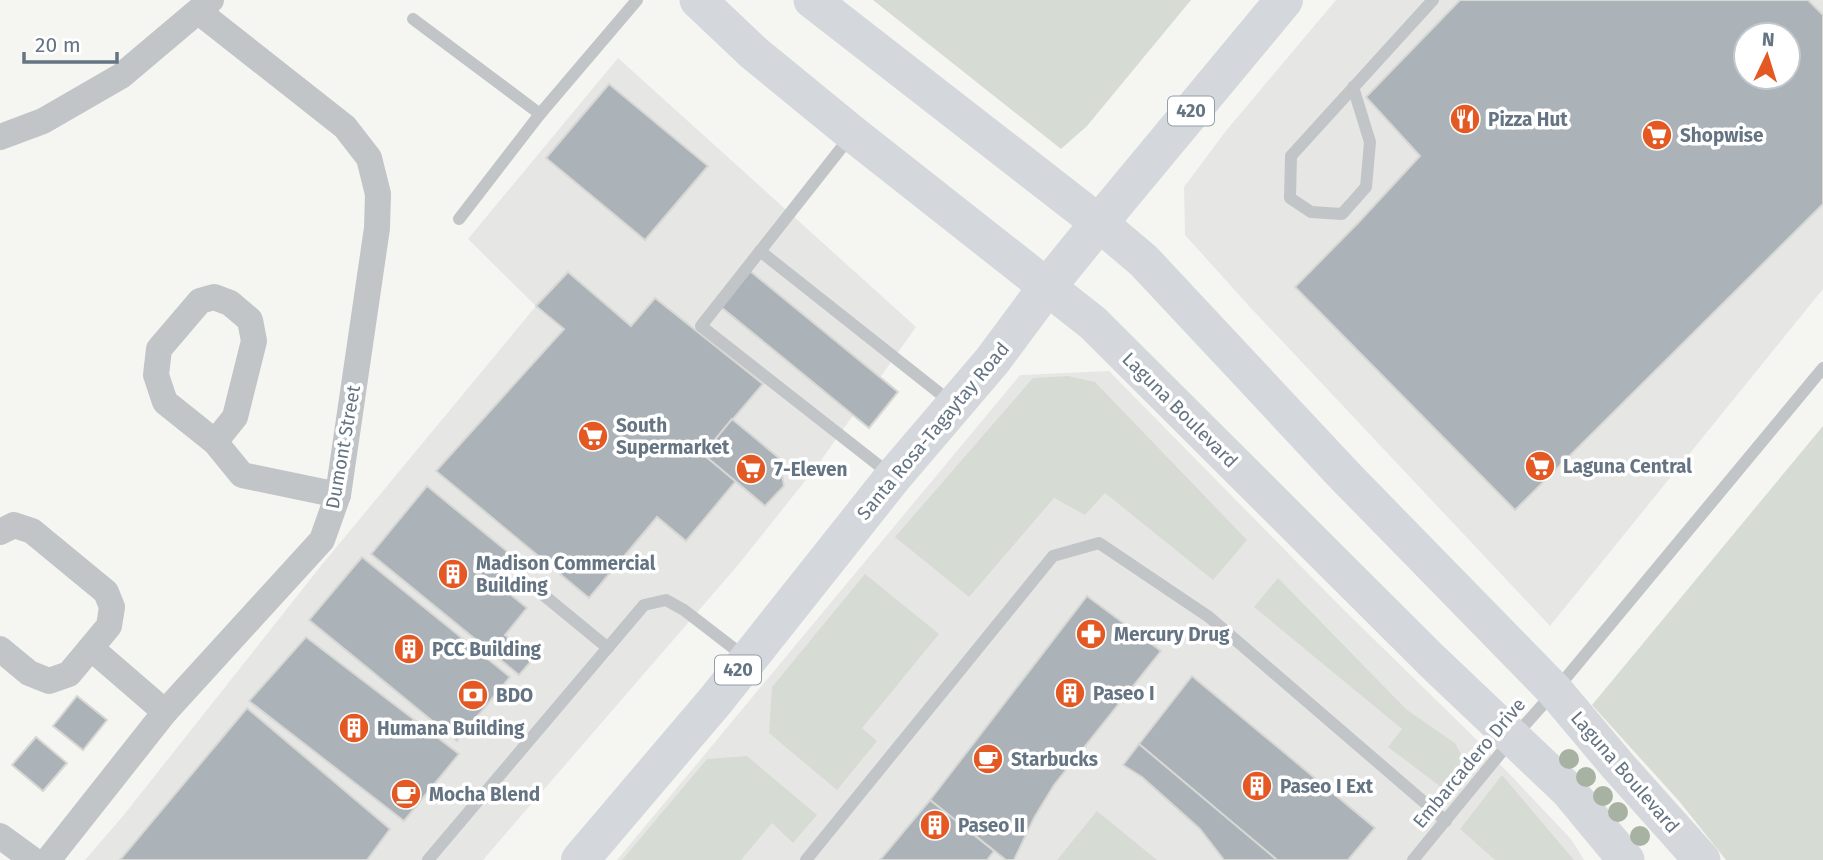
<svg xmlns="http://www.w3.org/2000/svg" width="1823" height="860" font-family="'Fira Sans',sans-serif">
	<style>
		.built { fill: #e6e7e5; fill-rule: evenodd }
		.green { fill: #d6dcd3 }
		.building { fill: #abb2b8; stroke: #d7d7d4; stroke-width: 2; fill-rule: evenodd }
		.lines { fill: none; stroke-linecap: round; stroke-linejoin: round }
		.service { stroke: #c1c5c8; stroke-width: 12 }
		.minor { stroke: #c1c5c8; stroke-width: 26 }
		.secondary { stroke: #d4d8dc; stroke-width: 37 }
		.primary { stroke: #d4d8dc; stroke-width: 38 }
		.tree { fill: #a7b2a3 }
		.labels { text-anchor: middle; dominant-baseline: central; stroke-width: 7; stroke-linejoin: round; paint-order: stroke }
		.shield { fill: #fff; stroke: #929ea8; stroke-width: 2 }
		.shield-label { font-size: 18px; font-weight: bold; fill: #647483 }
		.poi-label { font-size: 19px; font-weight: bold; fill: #647483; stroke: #fff; text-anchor: start }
		.street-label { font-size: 19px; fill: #647483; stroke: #fff }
	</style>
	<rect width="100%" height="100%" fill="#f5f6f2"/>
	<g class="built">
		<path d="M1336,0H1823V289L1550,626L1249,306L1185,235L1184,187L1225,132ZM1746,35H1788V77H1746Z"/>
		<path d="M618,58L916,327L817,466L738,565L483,860H85L123,816L320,567L536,306L468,239Z"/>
		<path d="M1109,371L1342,608L1478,741L1571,839L1584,860H617L1020,375Z"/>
	</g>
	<g class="green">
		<path d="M873,0H1191L1087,126L1061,149Z"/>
		<path d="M1068,376L1095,382L1247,540L1213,580L1105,493L1085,515L1054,498L969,597L895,537L1033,378Z"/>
		<path d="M1823,426V860H1726L1679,801L1592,705Z"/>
		<path d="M865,574L939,634L862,728L877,741L837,790L769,733L772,687Z"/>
		<path d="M1278,578L1407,710L1455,743L1462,756L1456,776L1441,787L1388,747L1402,729L1254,607Z"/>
		<path d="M747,756L817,815L793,843L772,823L741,860H622L707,759Z"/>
		<path d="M1502,775L1574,860H1495L1460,829Z"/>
		<path d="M1097,811L1157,860H1057Z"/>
	</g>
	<g class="building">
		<path d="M1460,0H1808L1823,15V204L1515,510L1295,287L1358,223L1420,156L1366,97ZM1746,35H1788V77H1746Z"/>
		<path d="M609,84L708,166L645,240L546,158Z"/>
		<path d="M750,271L898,392L869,428L721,307Z"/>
		<path d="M568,272L631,326L655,298L763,384L703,454L736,481L686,541L657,517L589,598L436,471L564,329L536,306Z"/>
		<path d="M732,419L779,458L784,486L765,506L703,454Z"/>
		<path d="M427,486L520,562L500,586L527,608L505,635L534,658L519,675L371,554Z"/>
		<path d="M362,557L510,677L457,741L309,620Z"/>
		<path d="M1087,596L1161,651L1054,785L1034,818L1014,860H1006L930,800Z"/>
		<path d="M306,637L459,754L404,821L249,701Z"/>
		<path d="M1192,676L1375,828L1348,860H1277L1139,744Z"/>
		<path d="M77,696L107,720L83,750L53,726Z"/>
		<path d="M247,708L390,829L367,860H120Z"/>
		<path d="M36,737L67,763L43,791L12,765Z"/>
		<path d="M1139,744L1277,860H1224L1200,829L1142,777L1123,765Z"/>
		<path d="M930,800L994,851L987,860H880Z"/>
	</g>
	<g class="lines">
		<g class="service">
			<path d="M413,19L540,114L637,0"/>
			<path d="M1353,87L1370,142L1366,187L1342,214L1311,212L1290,198L1291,156L1433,0"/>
			<path d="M850,137L701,326L891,475"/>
			<path d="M459,219L540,114"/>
			<path d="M760,251L952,403"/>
			<path d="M535,588L608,648"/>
			<path d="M428,860L644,605L666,600L684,610L745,657"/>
			<path d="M806,860L1053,556L1099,543L1209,617L1446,821"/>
			<path d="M1413,860L1513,738L1555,691L1823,368"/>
		</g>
		<g class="minor">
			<path d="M0,137L43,121L121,76L211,0"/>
			<path d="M215,442L235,417L254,341L250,320L230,303L214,297L200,301L159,349L156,375L165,402L215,442L242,475L338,495"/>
			<path d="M0,532L14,525L32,531L106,592L112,607L109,626L69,674L49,681L29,673L0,649"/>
			<path d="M91,648L165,712"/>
			<path d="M0,836L33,860"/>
			<path d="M48,860L165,712L322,540L338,495L377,228L378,194L369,158L345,127L199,12"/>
		</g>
		<g class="secondary">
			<path d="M698,0L754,53L853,134L1093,323L1431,660L1568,790L1626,860"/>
			<path d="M812,0L1099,223L1144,261L1344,475L1555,691L1618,766L1702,860"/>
		</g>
		<path class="primary" d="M580,860L716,700L893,477L992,361L1047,287L1099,223L1284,0"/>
	</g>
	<g class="tree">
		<circle cx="1569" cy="759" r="10"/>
		<circle cx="1586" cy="777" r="10"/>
		<circle cx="1603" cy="796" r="10"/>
		<circle cx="1618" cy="812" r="10"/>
		<circle cx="1640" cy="836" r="10"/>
	</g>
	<defs>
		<g id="restaurant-disc" transform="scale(1.575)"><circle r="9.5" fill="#e45923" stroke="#fff"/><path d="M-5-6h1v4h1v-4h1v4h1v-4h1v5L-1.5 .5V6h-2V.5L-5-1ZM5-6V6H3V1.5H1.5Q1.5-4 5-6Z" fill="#fff"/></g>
		<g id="supermarket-disc" transform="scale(1.575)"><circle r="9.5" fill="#e45923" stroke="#fff"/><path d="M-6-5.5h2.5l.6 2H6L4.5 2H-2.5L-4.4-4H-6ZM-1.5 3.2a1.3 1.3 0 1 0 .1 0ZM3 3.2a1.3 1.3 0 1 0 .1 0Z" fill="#fff"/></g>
		<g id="building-disc" transform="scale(1.575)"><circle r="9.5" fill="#e45923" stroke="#fff"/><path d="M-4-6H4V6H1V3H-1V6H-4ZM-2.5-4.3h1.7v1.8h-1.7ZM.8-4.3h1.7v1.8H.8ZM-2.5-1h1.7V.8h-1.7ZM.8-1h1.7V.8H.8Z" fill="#fff"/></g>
		<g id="pharmacy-disc" transform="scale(1.575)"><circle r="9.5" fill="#e45923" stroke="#fff"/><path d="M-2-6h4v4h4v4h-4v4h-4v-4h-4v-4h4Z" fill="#fff"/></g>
		<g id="bank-disc" transform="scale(1.575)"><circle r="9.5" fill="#e45923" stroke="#fff"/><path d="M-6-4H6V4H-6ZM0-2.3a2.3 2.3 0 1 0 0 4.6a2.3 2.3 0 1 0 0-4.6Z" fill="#fff"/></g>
		<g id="cafe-disc" transform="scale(1.575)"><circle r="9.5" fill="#e45923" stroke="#fff"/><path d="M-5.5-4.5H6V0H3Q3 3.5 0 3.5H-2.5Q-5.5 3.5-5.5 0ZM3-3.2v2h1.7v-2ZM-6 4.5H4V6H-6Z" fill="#fff"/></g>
	</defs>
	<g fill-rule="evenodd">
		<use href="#restaurant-disc" x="1465" y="119"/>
		<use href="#supermarket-disc" x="1657" y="135"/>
		<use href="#supermarket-disc" x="593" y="436"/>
		<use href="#supermarket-disc" x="1540" y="466"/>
		<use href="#supermarket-disc" x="751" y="469"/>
		<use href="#building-disc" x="453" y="574"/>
		<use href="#pharmacy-disc" x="1091" y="634"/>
		<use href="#building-disc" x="409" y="649"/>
		<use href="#building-disc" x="1070" y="693"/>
		<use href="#bank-disc" x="473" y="695"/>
		<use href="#building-disc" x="354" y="728"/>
		<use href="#cafe-disc" x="988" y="759"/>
		<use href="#building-disc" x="1257" y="786"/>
		<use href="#cafe-disc" x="406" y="794"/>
		<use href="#building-disc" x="935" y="825"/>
	</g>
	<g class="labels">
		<g class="shield">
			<rect x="1168" y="96.5" width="46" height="29" rx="5"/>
			<rect x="715" y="655.5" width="46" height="29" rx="5"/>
		</g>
		<g class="shield-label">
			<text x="1191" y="111">420</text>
			<text x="738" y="670">420</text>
		</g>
		<g class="poi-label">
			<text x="1488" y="119">Pizza Hut</text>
			<text x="1680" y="135">Shopwise</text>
			<text x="616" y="425">South<tspan x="616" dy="22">Supermarket</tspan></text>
			<text x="1563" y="466">Laguna Central</text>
			<text x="774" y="469">7-Eleven</text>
			<text x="476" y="563">Madison Commercial<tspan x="476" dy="22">Building</tspan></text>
			<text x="1114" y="634">Mercury Drug</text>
			<text x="432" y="649">PCC Building</text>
			<text x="1093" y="693">Paseo I</text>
			<text x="496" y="695">BDO</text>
			<text x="377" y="728">Humana Building</text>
			<text x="1011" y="759">Starbucks</text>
			<text x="1280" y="786">Paseo I Ext</text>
			<text x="429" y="794">Mocha Blend</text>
			<text x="958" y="825">Paseo II</text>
		</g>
		<g class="street-label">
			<text transform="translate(1180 410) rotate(45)">Laguna Boulevard</text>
			<text transform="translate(933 431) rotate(-50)">Santa Rosa-Tagaytay Road</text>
			<text transform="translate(343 447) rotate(-80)">Dumont Street</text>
			<text transform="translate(1469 763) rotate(-50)">Embarcadero Drive</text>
			<text transform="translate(1625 772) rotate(49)">Laguna Boulevard</text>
		</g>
	</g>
	<g transform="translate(1767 56) rotate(4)"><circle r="33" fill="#ffffff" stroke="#c1c7cd" stroke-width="2"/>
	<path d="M0-5L12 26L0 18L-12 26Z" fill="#e45923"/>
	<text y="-10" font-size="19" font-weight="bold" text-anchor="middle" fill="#647483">N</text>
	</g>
	<path d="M24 52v10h93v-10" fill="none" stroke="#647483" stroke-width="3.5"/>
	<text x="35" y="52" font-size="21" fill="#647483" stroke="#ffffff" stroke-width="5" paint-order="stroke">20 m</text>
</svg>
